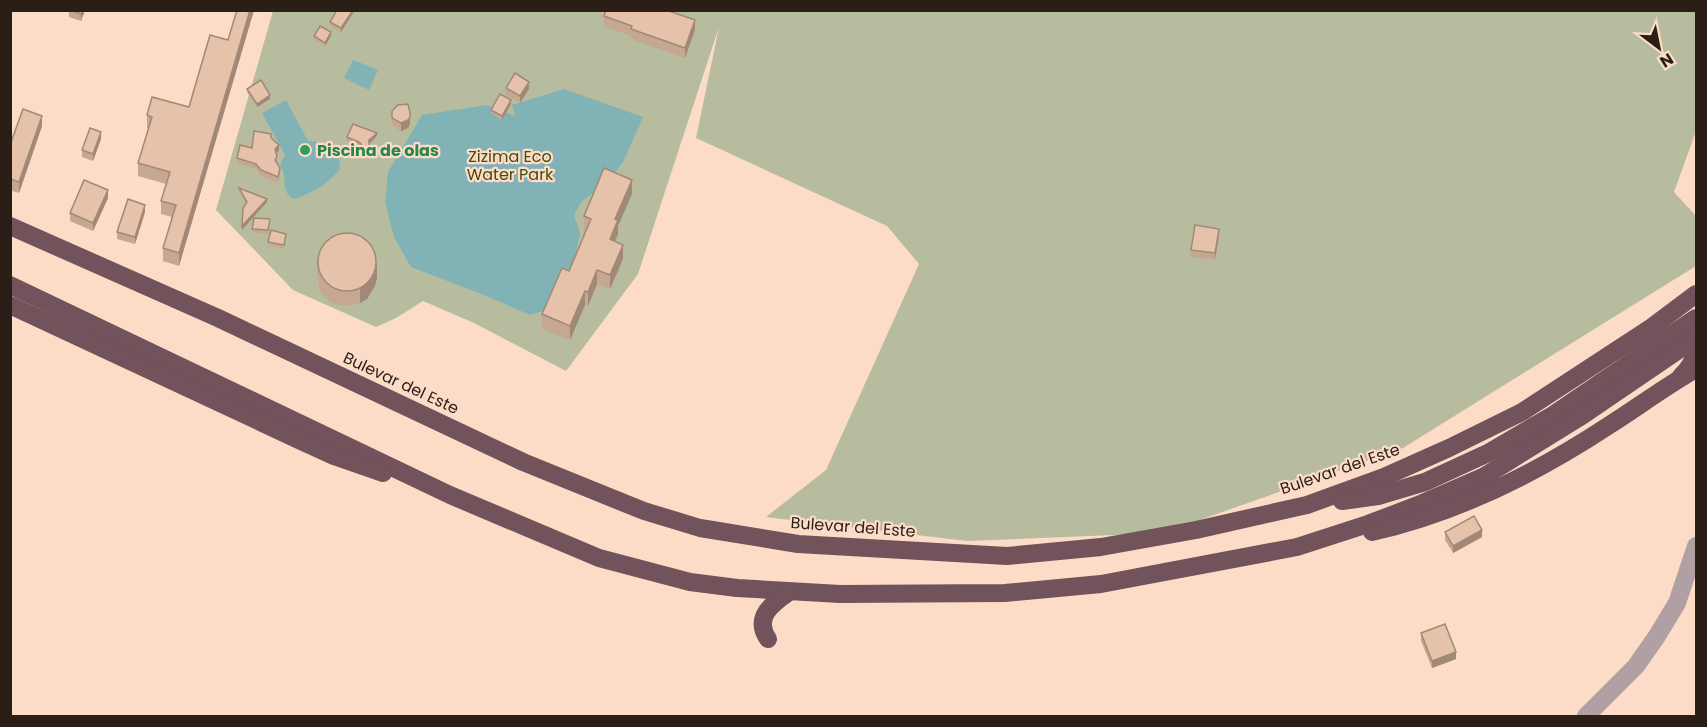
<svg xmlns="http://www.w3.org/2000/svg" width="1707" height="727" font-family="Poppins,sans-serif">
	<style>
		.green { fill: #b6bc9d }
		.water { fill: #80b2b6 }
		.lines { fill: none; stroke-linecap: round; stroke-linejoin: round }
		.minor { stroke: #b09fa3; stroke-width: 18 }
		.highway { stroke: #72525b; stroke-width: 18 }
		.highway-bridge { stroke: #72525b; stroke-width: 18 }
		.wall { fill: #c6a792 }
		.shaded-wall { fill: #a18877 }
		.building { fill: #e6c2aa; stroke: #a18877; stroke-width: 1.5 }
		.leisure-dot { fill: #2e9e5b; stroke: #fddcc7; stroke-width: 2 }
		.labels { text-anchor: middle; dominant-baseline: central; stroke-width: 4.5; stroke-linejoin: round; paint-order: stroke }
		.leisure-label { font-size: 16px; font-weight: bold; fill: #27864d; stroke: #fddcc7; text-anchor: start }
		.park-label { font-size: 16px; fill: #474d0e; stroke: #fddcc7 }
		.street-label { font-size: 16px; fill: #2a1e17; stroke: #fddcc7 }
	</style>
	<rect width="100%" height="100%" fill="#fddcc7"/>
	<path class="green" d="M273,11H1696V131L1674,192L1696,216V266L1403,448L1163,533L967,541L766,517L826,470L919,264L887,226L696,138L719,27L638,274L566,371L474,323L423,301L396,318L376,327L293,290L216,210Z"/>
	<g class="water">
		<path d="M353,60L378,70L369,90L344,78Z"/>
		<path d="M564,89L643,117L623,162L606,184L582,201L574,215L580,233L571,276L552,308L530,315L479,293L411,267L394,237L385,202L388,172L422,115L486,105L515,116L512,105Z"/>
		<path d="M286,100L308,141L316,142L323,149L332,151L339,158L340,169C326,185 314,193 293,199C282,189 286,188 284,176C284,172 282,169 280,165L285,155L262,113Z"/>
	</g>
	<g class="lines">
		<path class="minor" d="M1586,716L1636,666L1657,636L1677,603L1696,546"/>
		<g class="highway">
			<path d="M10,226L218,318L523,462L644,511L700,528L798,544L1007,556L1101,547L1196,530L1307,505L1384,477L1449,448L1522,412L1652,327L1696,294"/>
			<path d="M10,285L450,495L599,558L690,582L737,588L840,594L1005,593L1101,584L1297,547L1368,524L1418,505L1485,476"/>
			<path d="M10,305L299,440L334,456L383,473"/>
			<path d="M1678,338C1707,336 1694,365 1681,376"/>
			<path d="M1342,501L1378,496L1425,482L1488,453L1553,415L1696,318"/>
			<path d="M1372,532C1457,513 1535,474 1608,426C1638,407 1666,386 1696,369"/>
			<path d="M768,639C753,617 773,603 789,592"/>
		</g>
		<path class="highway-bridge" d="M1485,476L1583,415L1696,338"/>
	</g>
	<g class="wall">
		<path d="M69,10H85L81,21L69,17Z"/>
		<path d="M237,10H254L179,266L163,261V248L172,217L161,214V201L166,184L138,176V163L149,129L147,128V115L189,107L228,40Z"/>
		<path d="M337,10H355L341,32L330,26V22Z"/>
		<path d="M604,16L695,30L685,58L631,39V36L604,26Z"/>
		<path d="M314,36H331L325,46L314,40Z"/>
		<path d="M506,88L529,89L520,103L506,95Z"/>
		<path d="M247,89L270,99L257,107L247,92Z"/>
		<path d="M511,104L502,120L491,113V110Z"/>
		<path d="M392,111L410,124L408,128L401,131L392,125Z"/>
		<path d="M42,126L19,193L10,190V145Z"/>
		<path d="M377,136L369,144V156L359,146L347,141V137Z"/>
		<path d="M101,139L93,161L82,157V150Z"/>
		<path d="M271,139L279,151L276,153L277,162L280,173L278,183L261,176L256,169L237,163V158L252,148Z"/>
		<path d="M239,188L267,202L242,230L246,204L239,192Z"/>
		<path d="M632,194L618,226V234L615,241L623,259L610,289L597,284L588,306L585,305L570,340L542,329V314L569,271L586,231L584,230V216Z"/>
		<path d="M108,198L93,231L70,221V213Z"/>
		<path d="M145,212L135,244L117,239V232Z"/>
		<path d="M270,219L268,234L252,232V229Z"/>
		<path d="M1219,236L1215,260L1191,257V250Z"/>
		<path d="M286,238L284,249L268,245V242Z"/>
		<path d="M317,261L377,278L375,286L367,299L360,303L345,306L330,302L324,296L320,290L317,275Z"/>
		<path d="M1445,532L1482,537L1453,553L1445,540Z"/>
		<path d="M1421,633L1456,659L1432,668L1421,641Z"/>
	</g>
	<g class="shaded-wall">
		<path d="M83,10H85L81,21V14Z"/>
		<path d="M250,10H254L179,266V253Z"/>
		<path d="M353,10H355L341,32V28Z"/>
		<path d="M695,20V30L685,58V48Z"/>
		<path d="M331,32V36L325,46V43Z"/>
		<path d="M529,82V89L520,103V96Z"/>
		<path d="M270,95V99L257,107V104Z"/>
		<path d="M511,100V104L502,120V116Z"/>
		<path d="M410,113V124L408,128L401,131V123Z"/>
		<path d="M42,116V126L19,193V182Z"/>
		<path d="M101,132V139L93,161V154Z"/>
		<path d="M377,133V136L369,144V140Z"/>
		<path d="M279,145V151L275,154V149Z"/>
		<path d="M632,180V194L618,226V234L610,253V239L615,219Z"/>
		<path d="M108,190V198L93,231V223Z"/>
		<path d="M267,199V202L242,230V226Z"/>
		<path d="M145,205V212L135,244V237Z"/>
		<path d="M1219,229V236L1215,260V253Z"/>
		<path d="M623,245V259L610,289V275Z"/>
		<path d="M377,264V278L375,286L367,299L360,303V289Z"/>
		<path d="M597,270V284L588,306V292Z"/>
		<path d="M585,291V305L570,340V326Z"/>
		<path d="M1482,530V537L1453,553V546Z"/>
		<path d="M1456,652V659L1432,668V661Z"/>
	</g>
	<g class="building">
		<path d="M71,10H83L81,14Z"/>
		<path d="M237,10H250L179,253L163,248L176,205L161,201L170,172L138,163L152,117L147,115L152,97L189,107L210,35L228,40Z"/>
		<path d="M337,10H353L341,28L330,22Z"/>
		<path d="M606,10H666L695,20L685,48L631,29L632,26L604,16Z"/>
		<path d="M320,26L331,32L325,43L314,36Z"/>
		<path d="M515,73L529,82L520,96L506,88Z"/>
		<path d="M261,80L270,95L257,104L247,89Z"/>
		<path d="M500,94L511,100L502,116L491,110Z"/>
		<path d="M408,104L410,113V117L408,120L401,123L392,118V111L398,105Z"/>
		<path d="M23,109L42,116L19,182L10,179V145Z"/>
		<path d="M353,124L377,133L369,140V153L359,142L347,137Z"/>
		<path d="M90,128L101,132L93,154L82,150Z"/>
		<path d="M254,131L271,134V138L279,145L275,149L277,156L275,160L280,168L278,177L261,170L256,164L237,158L240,145L252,148Z"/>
		<path d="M604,168L632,180L615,219L618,220L610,239L623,245L610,275L597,270L588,292L585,291L570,326L542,314L562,268L569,271L591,219L584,216Z"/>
		<path d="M84,180L108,190L93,223L70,213Z"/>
		<path d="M239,188L267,199L242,226L243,208L247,202Z"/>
		<path d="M128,199L145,205L135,237L117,232Z"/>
		<path d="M254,218L270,219L268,230L252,229Z"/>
		<path d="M1195,225L1219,229L1215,253L1191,250Z"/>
		<path d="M271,230L286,234L284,245L268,242Z"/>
		<circle cx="347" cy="262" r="29"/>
		<path d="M1474,516L1482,530L1453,546L1445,532Z"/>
		<path d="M1445,624L1456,652L1432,661L1421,633Z"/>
	</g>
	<circle class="leisure-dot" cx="305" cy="150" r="6"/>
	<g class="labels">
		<g class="leisure-label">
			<text x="317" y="150">Piscina de olas</text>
		</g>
		<g class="park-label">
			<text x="510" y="156">Zizima Eco<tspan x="510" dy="18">Water Park</tspan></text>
		</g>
		<g class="street-label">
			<text transform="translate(401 383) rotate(25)">Bulevar del Este</text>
			<text transform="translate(1340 469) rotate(-19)">Bulevar del Este</text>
			<text transform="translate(853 527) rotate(4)">Bulevar del Este</text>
		</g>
	</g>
	<rect width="1707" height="727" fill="none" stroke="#2a1e17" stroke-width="24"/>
	<g transform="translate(1659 48) rotate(148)" stroke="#fddcc7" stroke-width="4.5" paint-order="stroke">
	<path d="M0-4.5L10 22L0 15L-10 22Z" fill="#2a1e17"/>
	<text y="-9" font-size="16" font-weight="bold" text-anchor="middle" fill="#2a1e17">N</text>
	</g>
</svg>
